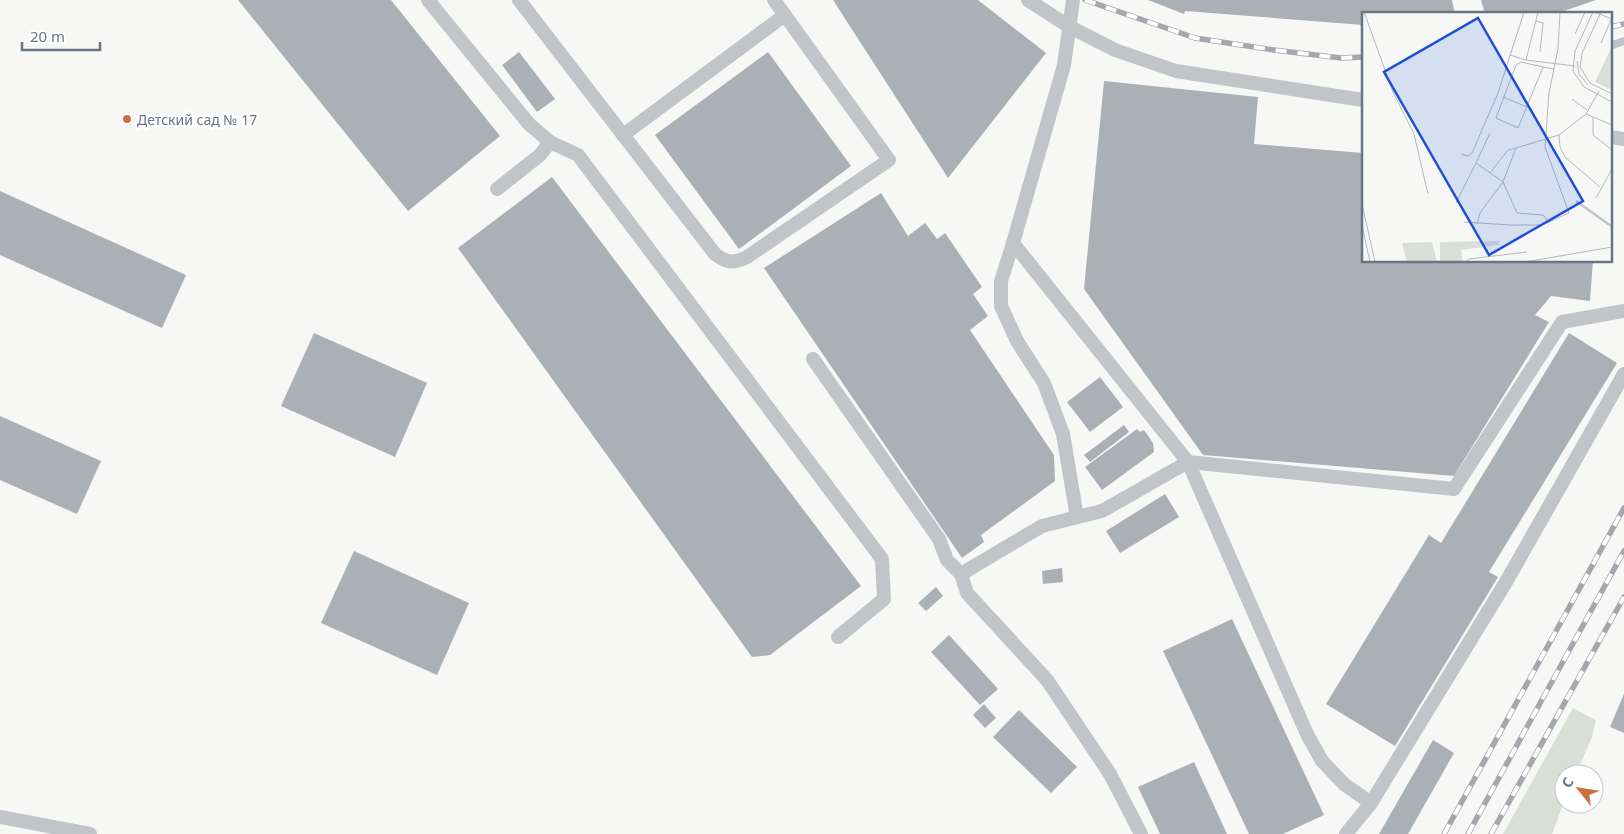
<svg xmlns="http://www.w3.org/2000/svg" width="1624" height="834" font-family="'Noto Sans',sans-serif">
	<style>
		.green { fill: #d9ded7 }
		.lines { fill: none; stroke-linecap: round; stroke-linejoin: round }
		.stream { stroke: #bec5cb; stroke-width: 8 }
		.building { fill: #abb0b6 }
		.service { stroke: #c2c5c8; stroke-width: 14 }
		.rail-casing { stroke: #a4a8ad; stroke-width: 5.5 }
		.rail { stroke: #fff; stroke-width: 4; stroke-dasharray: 11; stroke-linecap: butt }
		.poi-dot { fill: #cd7040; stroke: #fff; stroke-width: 2 }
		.labels { text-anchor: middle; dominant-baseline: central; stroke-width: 5; stroke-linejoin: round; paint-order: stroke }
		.poi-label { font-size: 14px; fill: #6b7582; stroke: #fff; text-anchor: start }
		.inset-river { fill: none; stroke: #bec5cb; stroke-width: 2.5 }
		.inset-road { fill: none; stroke: #b2b8be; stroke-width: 1 }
		.view { fill: #1d4ed8; fill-opacity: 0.15; stroke: #1d4ed8; stroke-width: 2.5 }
		.inset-edge { fill: none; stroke: #6b7582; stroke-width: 2.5 }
	</style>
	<rect width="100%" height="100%" fill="#f7f8f6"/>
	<path class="green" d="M1573,708L1596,720L1592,737L1576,774H1564V802L1552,834H1503Z"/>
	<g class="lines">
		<path class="stream" d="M1610,46L1624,41"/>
	</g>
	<g class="building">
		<path d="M238,0H391L500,136L408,211Z"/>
		<path d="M833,0H978L1046,53L948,178Z"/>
		<path d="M1148,0H1452L1455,14H1363V25L1185,11L1184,14Z"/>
		<path d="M1481,0H1596L1555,14H1485Z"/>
		<path d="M519,52L555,99L537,112L502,65Z"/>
		<path d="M768,52L851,166L739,249L655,135Z"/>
		<path d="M1104,81L1258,97L1254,144L1363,153V261H1593L1590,301L1551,296L1535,315L1549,322L1454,476L1203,455L1084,289Z"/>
		<path d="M552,177L861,586L770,655L752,657L458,248Z"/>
		<path d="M0,191L186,275L162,328L0,255Z"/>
		<path d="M881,193L908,236L925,223L937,239L945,233L982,287L973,294L988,316L970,330L1054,455L1055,481L981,535L984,542L962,558L764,268Z"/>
		<path d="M314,333L427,383L395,457L281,406Z"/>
		<path d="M1569,333L1617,363L1489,572L1498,577L1395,746L1326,704L1429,535L1441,543Z"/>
		<path d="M1100,377L1123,407L1090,432L1067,402Z"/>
		<path d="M0,416L101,461L77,514L0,480Z"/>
		<path d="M1124,425L1129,432L1090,462L1084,455Z"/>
		<path d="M1137,429L1140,432L1144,430L1153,443L1154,452L1102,490L1085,467Z"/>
		<path d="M1165,494L1179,517L1120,553L1106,531Z"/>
		<path d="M354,551L469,603L437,675L321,623Z"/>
		<path d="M1062,568L1063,582L1043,584L1042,571Z"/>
		<path d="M936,587L943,596L926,611L918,603Z"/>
		<path d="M1232,619L1324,815L1283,834H1249L1163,651Z"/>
		<path d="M949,635L998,689L980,705L931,652Z"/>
		<path d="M1624,694V733L1610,727Z"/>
		<path d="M984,704L996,718L985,728L973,715Z"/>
		<path d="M1019,710L1077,767L1051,793L993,737Z"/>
		<path d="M1433,740L1454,753L1408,834H1379Z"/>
		<path d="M1194,762L1227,834H1160L1138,787Z"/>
	</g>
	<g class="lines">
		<g class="service">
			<path d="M428,0L529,124L550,142L578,155L882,559L884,599L838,637"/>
			<path d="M519,0L715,254C727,263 733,264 747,257L889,160L774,0"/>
			<path d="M1028,0L1070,27L1115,50L1176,71L1363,100"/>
			<path d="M1073,0L1064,65L1013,243L1188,462L1307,734L1322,761L1344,784L1371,803"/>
			<path d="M623,135L785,15"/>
			<path d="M1610,137L1624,139"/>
			<path d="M497,189L540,155L550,142"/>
			<path d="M1013,243L1001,281V306L1017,341L1044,383L1063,434L1077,517"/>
			<path d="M813,359L939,539L947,560L961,574"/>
			<path d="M0,817L90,834"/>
			<path d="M1141,834L1110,774L1047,680L967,593L961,574L1042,526L1102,511L1188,462L1454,489L1562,322L1624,311"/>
			<path d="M1346,834L1371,803L1506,582L1624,374"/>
		</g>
		<g class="rail-casing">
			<g id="rail">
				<path d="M1085,0L1195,38L1274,50L1341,58L1363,57"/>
				<path d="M1610,27L1624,24"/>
				<path d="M1444,834L1624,508"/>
				<path d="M1468,834L1624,551"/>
				<path d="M1491,834L1624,597"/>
			</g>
		</g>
		<use href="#rail" class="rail"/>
	</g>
	<circle class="poi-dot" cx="127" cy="119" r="5"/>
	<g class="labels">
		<g class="poi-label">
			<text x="137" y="119">Детский сад № 17</text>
		</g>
	</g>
	<g transform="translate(1362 12)">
		<rect width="250" height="250" fill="#f7f8f6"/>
		<path d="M250,34V78L233,70ZM138,229L136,233L99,238L101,250H78V230ZM70,230L75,250H45L40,231Z" fill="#d9ded7"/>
		<path class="inset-river" d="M214,189L249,214"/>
		<path class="inset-road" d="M2,0L31,80L52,122L66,182M176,0L164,48L213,54M231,0L213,39L211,59L222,75L250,90M239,0L220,41L218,55L228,71L250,82M235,1L250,7M174,9L181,11L178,40M213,22L223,0M239,31L250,6M148,43L164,48M215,49L217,62L226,73M181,55L159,50L154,53L134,106L156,116L181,55L192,57M237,79L224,102L250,113M141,85L165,95M210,87L225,98M224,102L197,123L198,135L203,145L238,175M231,106V123L250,138M99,142L106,144L110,141L136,81L162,0M114,151L128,121M128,161L146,138L154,136M234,186L250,157M94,191L114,151L141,170L155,201L181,203L187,210L207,201L183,135L187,81L196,37L198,0M0,192L13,250M102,210L148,213H180L187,210M115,212L118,201L141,170L154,136L197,123M0,213L8,250M104,250L107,247L165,240M163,250L250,235"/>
		<path class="view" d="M116,6L221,189L127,243L22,60Z"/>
		<rect width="250" height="250" class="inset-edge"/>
	</g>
	<g transform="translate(1579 789) rotate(300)"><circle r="24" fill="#ffffff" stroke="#c4c8cd"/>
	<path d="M0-4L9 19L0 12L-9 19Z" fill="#cd7040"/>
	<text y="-8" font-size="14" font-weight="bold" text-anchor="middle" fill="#6b7582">С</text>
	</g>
	<path d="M22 42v8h78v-8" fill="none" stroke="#6b7582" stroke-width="2.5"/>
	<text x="30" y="42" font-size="15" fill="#6b7582" stroke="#ffffff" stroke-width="4" paint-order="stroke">20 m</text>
</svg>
